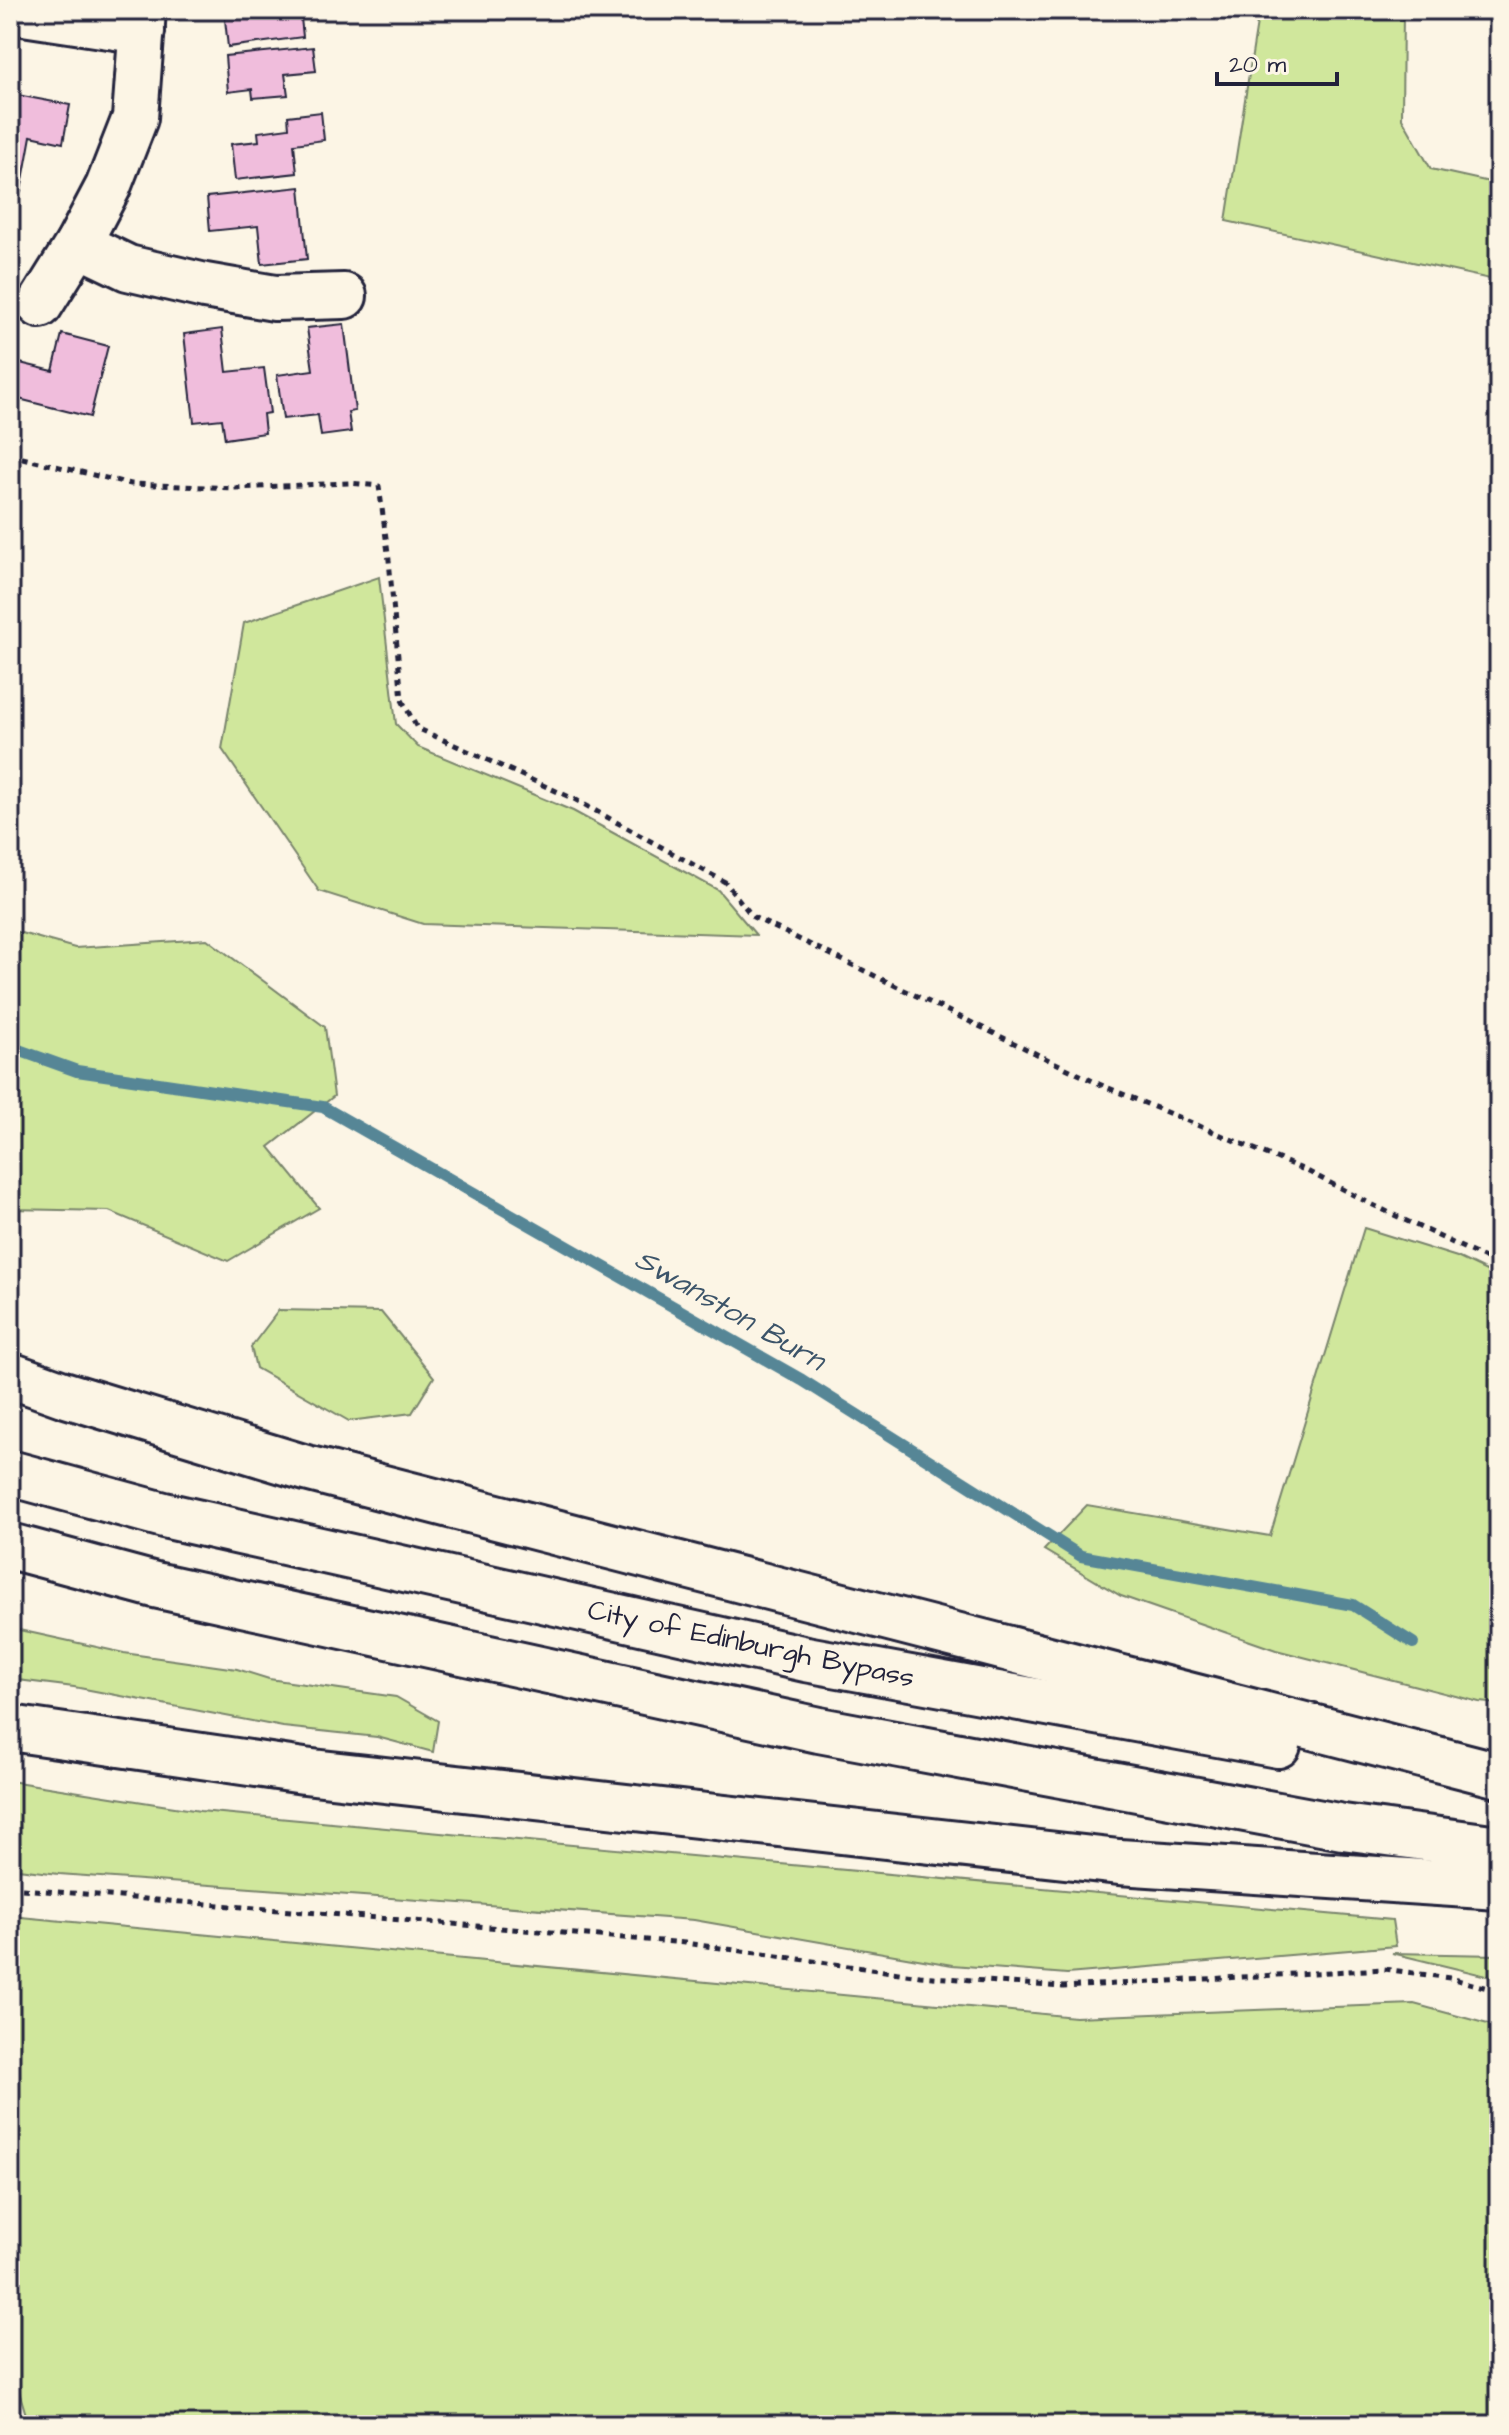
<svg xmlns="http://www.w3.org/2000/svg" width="1509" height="2435" font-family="'Architects Daughter',sans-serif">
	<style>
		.green { fill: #d0e79c; stroke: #79846c; stroke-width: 2 }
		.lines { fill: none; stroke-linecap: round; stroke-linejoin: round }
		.stream { stroke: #568696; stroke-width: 12 }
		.building { fill: #f0bddc; stroke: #22223b; stroke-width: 2 }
		.minor-casing { stroke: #22223b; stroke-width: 50 }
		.highway-casing { stroke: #22223b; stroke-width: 50 }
		.path { stroke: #22223b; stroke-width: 5; stroke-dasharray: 6 6; stroke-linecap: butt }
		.minor { stroke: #fcf5e5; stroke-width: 44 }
		.highway { stroke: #fcf5e5; stroke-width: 44 }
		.labels { text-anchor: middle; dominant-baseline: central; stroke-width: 6; stroke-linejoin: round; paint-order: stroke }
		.street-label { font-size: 28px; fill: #22223b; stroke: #fcf5e5 }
		.water-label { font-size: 30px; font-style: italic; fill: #3c5469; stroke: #fcf5e5 }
	</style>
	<rect width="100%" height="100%" fill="#fcf5e5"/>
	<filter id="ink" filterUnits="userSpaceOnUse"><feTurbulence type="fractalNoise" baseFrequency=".0125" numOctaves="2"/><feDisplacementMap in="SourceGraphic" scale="16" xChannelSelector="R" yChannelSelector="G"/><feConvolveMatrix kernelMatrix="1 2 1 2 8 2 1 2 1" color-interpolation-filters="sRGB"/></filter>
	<g filter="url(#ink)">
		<g class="green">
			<path d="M1259,10H1403L1402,118L1431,169L1499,184V281L1226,221Z"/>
			<path d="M379,577L396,724L418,747L573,811L718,890L756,935L423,924L319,891L222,749L244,623Z"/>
			<path d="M10,930L75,948L207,939L325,1027L334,1096L269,1147L319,1208L228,1261L109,1211L10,1209Z"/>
			<path d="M1364,1228L1457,1257L1499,1277V1704L1479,1702L1276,1650L1121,1596L1044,1550L1087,1505L1270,1536Z"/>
			<path d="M279,1310L381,1312L434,1377L412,1413L349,1421L256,1368L251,1347Z"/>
			<path d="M10,1628L124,1653L237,1669L269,1679L396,1697L438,1721L433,1752L377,1737L283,1727L74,1687L10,1679Z"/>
			<path d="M10,1781L200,1811L1392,1920L1396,1946L1067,1974L952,1965L694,1920L59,1874L10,1868Z"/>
			<path d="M10,1916L1075,2017L1414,2004L1499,2027V2425H29L10,2361Z"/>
			<path d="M1392,1953L1499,1955V1979Z"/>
		</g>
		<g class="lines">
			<path class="stream" d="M10,1047L77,1071L323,1107L802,1380L1081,1556L1353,1605L1413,1643"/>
		</g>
		<g class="building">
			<path d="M224,10H284L285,20L301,18L303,37L228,47Z"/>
			<path d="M313,47L316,71L285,74L288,95L253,98L252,89L228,92L225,56Z"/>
			<path d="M12,94L70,105L63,143L31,136L21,191L10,189V105Z"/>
			<path d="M321,112L324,140L294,144L297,173L235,180L231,144L259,141L258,132L289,128L288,116Z"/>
			<path d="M300,187L307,259L262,264L258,226L210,231L207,197Z"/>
			<path d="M344,324L355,411L348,412L351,432L321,436L318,415L283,419L277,375L313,370L307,328Z"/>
			<path d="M222,329L227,372L264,368L270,413L263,414L265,433L225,439L222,419L194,422L184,334Z"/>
			<path d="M62,334L108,346L90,417L11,397L20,363L53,371Z"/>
		</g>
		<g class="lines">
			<g class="minor-casing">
				<g id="minor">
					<path d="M10,11L142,31"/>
					<path d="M78,244L128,268L205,286L275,298L344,296"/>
					<path d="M40,305L78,244L108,187L135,118L143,10"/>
				</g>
			</g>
			<g class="highway-casing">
				<g id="highway">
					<path d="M10,1375L63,1394L306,1468L1499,1775"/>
					<path d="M10,1473L164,1515L806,1659L1278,1745"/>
					<path d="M10,1546L155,1585L819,1730L1343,1827L1499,1848"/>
					<path d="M10,1728L304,1771L1119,1862L1499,1887"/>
				</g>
			</g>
			<g class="path">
				<path d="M10,455L131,484L233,488L350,483L379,486L389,560L402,700L417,728L576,800L725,882L753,917L1099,1084L1307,1171L1367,1202L1499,1265"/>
				<path d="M10,1888L685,1943L920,1976L1063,1987L1384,1969L1450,1978L1499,1991"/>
			</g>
			<use href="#minor" class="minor"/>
			<use href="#highway" class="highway"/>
		</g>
	</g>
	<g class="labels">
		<g class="street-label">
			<text transform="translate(751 1644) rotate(12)">City of Edinburgh Bypass</text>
		</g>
		<g class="water-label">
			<text transform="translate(730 1310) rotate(30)">Swanston Burn</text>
		</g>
	</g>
	<rect width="1509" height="2435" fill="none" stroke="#fcf5e5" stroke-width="40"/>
	<rect x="20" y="20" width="1469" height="2395" fill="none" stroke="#22223b" stroke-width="3" filter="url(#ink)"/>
	<path d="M1217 72v12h120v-12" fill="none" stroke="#22223b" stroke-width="4"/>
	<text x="1229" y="72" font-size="24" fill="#22223b" stroke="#fcf5e5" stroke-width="6" paint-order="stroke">20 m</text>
</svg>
